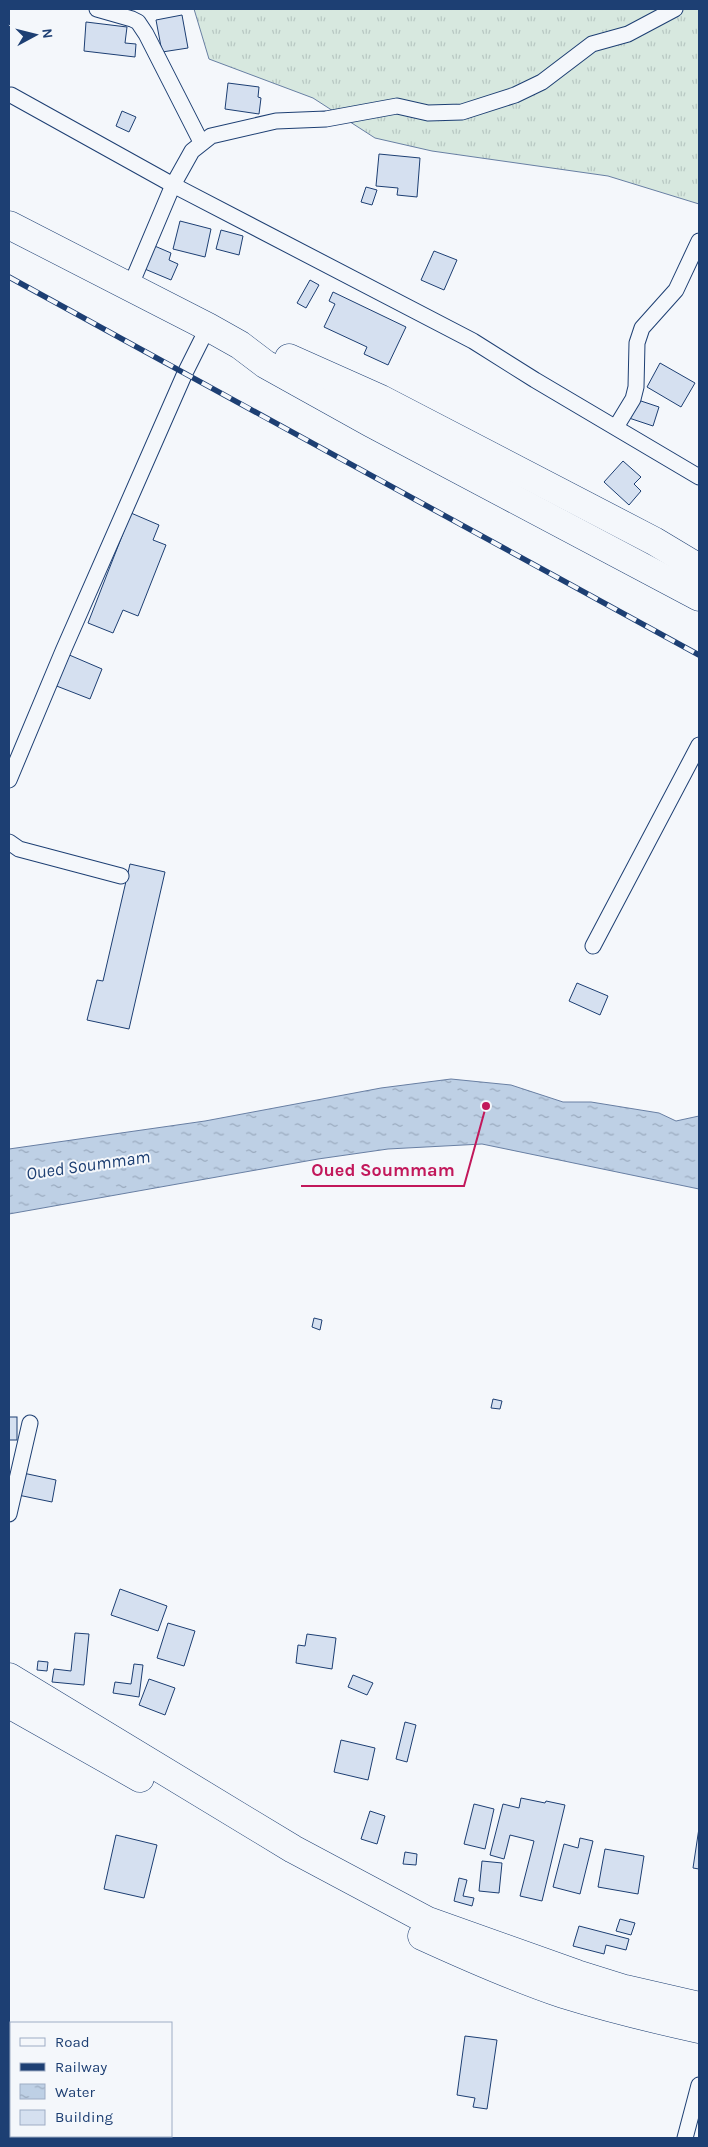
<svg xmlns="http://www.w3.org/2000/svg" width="708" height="2147" font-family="Karla,sans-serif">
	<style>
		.grass { fill: url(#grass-tufts); stroke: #687fa3 }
		.water { fill: url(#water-ripples); stroke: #687fa3 }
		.building { fill: #d5e0f0; stroke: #1d3f73 }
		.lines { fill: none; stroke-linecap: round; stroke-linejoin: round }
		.street-casing { stroke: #1d3f73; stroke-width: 17 }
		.highway-casing { stroke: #1d3f73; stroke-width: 29 }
		.street { stroke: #f4f7fb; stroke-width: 15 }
		.highway { stroke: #f4f7fb; stroke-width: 28 }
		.rail-casing { stroke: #1d3f73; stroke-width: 5.5 }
		.rail { stroke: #f4f7fb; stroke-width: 4; stroke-dasharray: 11; stroke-linecap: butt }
		.labels { text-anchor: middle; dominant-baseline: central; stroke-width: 4; stroke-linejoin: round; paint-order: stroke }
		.water-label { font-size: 18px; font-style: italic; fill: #1d3f73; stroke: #f4f7fb }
		.leader { fill: none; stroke: #c2185b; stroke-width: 2 }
		.callout-dot { fill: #c2185b; stroke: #f4f7fb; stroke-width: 2 }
		.callout-label { font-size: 18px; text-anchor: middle; font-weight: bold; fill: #c2185b; stroke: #f4f7fb; stroke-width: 4; stroke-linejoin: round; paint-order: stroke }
	</style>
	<defs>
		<pattern id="grass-tufts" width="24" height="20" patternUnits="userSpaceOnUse" patternTransform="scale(1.25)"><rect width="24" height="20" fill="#d7e8df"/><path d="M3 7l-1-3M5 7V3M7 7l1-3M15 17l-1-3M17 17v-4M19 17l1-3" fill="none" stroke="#b8c8c3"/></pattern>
		<pattern id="water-ripples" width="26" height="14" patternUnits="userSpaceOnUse" patternTransform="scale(1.25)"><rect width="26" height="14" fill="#bed0e5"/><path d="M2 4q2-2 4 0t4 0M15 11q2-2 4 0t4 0" fill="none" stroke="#9aaabe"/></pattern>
	</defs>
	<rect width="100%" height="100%" fill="#f4f7fb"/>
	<path class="grass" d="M194,9H699V204L608,176L432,151L375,138L313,98L209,59Z"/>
	<path class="water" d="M451,1079L511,1085L563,1102H591L659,1113L676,1121L699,1116V1189L482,1144L388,1149L318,1159L9,1214V1149L205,1121L381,1088Z"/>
	<g class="building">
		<path d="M182,15L188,48L162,52L156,20Z"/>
		<path d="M86,22L127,27L125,43L136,44L135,57L84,51Z"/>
		<path d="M228,83L259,87L258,97L261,98L259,114L225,109Z"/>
		<path d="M122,111L136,117L129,132L116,126Z"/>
		<path d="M379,154L420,158L417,197L397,195L398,188L376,186Z"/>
		<path d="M366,187L377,190L372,205L361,202Z"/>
		<path d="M180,221L211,229L205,257L173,249Z"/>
		<path d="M221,230L243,236L239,255L216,249Z"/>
		<path d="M150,244L171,253L169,260L178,264L171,280L140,267Z"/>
		<path d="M434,251L457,260L444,290L421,280Z"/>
		<path d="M310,280L319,285L306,308L297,303Z"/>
		<path d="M333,292L406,327L388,365L364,354L367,347L324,327L335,304L329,301Z"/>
		<path d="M660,363L695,383L681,407L647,387Z"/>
		<path d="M635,399L659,407L653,426L629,418Z"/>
		<path d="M623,461L641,477L634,484L641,491L629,505L604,482Z"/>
		<path d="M131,513L159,525L153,540L166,545L138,616L123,610L113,633L88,623Z"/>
		<path d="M67,654L102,669L90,699L54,685Z"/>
		<path d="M130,864L165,872L129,1029L87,1020L97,980L103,981Z"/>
		<path d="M577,983L608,996L600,1015L569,1001Z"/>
		<path d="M314,1318L322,1320L320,1330L312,1327Z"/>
		<path d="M493,1399L502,1401L500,1409L491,1408Z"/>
		<rect x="9" y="1417" width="8" height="23"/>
		<path d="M23,1473L56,1480L52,1502L18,1495Z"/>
		<path d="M120,1589L167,1606L158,1631L111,1615Z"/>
		<path d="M168,1623L195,1631L184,1666L157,1658Z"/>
		<path d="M75,1633L89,1634L84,1685L52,1682L54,1669L71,1671Z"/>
		<path d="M307,1634L336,1638L332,1669L296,1663L298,1645L305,1646Z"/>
		<path d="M38,1661L48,1662L47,1671L37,1670Z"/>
		<path d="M134,1664L143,1665L139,1697L113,1693L115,1682L131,1684Z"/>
		<path d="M353,1675L373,1683L367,1695L348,1687Z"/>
		<path d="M149,1679L175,1688L165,1715L139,1705Z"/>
		<path d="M405,1722L416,1725L407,1762L396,1759Z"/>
		<path d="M341,1740L375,1748L368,1780L334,1772Z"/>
		<path d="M521,1798L545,1803L546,1801L565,1805L542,1901L520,1896L534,1841L510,1835L504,1859L490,1855L503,1804L519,1808Z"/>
		<path d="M474,1804L494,1809L485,1849L464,1844Z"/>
		<path d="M370,1811L385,1816L377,1844L361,1839Z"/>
		<path d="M699,1828V1869L693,1868Z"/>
		<path d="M116,1835L157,1845L144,1898L104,1889Z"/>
		<path d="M580,1838L593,1841L580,1894L553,1887L564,1844L578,1848Z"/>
		<path d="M605,1849L644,1856L638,1894L598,1887Z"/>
		<path d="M405,1852L417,1854L416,1865L403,1864Z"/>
		<path d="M482,1861L502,1863L499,1893L479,1891Z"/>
		<path d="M459,1878L467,1880L463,1896L474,1898L472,1906L454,1901Z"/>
		<path d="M620,1919L635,1923L631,1935L616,1931Z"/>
		<path d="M579,1926L629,1939L626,1950L606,1945L604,1954L573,1946Z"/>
		<path d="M465,2036L497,2040L487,2109L473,2107L475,2098L457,2095Z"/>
	</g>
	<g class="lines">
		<g class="street-casing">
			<g id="street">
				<path d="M97,9L132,19L138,22L146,34L201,142"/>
				<path d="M11,95L173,185L473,341L535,380L699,477"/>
				<path d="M130,287L173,185L192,151L211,136L276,121L326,119L397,106L428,113L462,112L515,95L542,82L592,44L628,34L675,9"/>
				<path d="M616,427L633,399L636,387L637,343L642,328L676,290L699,241"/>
				<path d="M9,780L63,651L185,373L208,327"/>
				<path d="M9,842L19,849L121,876"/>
				<path d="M593,946L699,745"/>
				<path d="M9,1514L30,1423"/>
				<path d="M685,2138L699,2085"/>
			</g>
		</g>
		<g class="highway-casing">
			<g id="highway">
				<path d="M9,225L208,327L240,345L265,364L371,423L699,597"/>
				<path d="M289,358L381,399L654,541L699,568"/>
				<path d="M9,1677L293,1849L428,1921L577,1974L625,1989L699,2006"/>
				<path d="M9,1704L140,1778"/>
				<path d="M422,1936C468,1957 515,1978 563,1994C608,2008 653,2019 699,2029"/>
			</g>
		</g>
		<use href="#street" class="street"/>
		<use href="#highway" class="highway"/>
		<g class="rail-casing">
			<path id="rail" d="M9,277L699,655"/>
		</g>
		<use href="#rail" class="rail"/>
	</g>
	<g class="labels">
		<g class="water-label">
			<text transform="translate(88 1165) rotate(-8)">Oued Soummam</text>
		</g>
	</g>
	<path class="leader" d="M486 1106L464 1186H301"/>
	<circle class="callout-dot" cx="486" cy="1106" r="5"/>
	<g class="callout-label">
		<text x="383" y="1176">Oued Soummam</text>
	</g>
	<rect width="708" height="2147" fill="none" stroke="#1d3f73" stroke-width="20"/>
	<rect x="10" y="2022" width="162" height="115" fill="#f4f7fb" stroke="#9eadc5"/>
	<rect x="20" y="2038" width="25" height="8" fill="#f4f7fb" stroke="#9eadc5"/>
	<text x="55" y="2047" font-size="15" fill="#1d3f73">Road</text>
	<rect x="20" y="2063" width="25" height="8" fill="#1d3f73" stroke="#9eadc5"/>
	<text x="55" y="2072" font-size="15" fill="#1d3f73">Railway</text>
	<rect x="20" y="2084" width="25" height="15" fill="url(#water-ripples)" stroke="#9eadc5"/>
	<text x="55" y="2097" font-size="15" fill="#1d3f73">Water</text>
	<rect x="20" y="2110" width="25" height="15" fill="#d5e0f0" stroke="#9eadc5"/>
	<text x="55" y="2122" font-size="15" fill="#1d3f73">Building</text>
	<g transform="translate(35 35) rotate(83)" stroke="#f4f7fb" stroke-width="4" paint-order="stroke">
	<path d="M0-4L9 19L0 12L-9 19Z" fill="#1d3f73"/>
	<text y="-8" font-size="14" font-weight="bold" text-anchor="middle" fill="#1d3f73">N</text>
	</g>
</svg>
